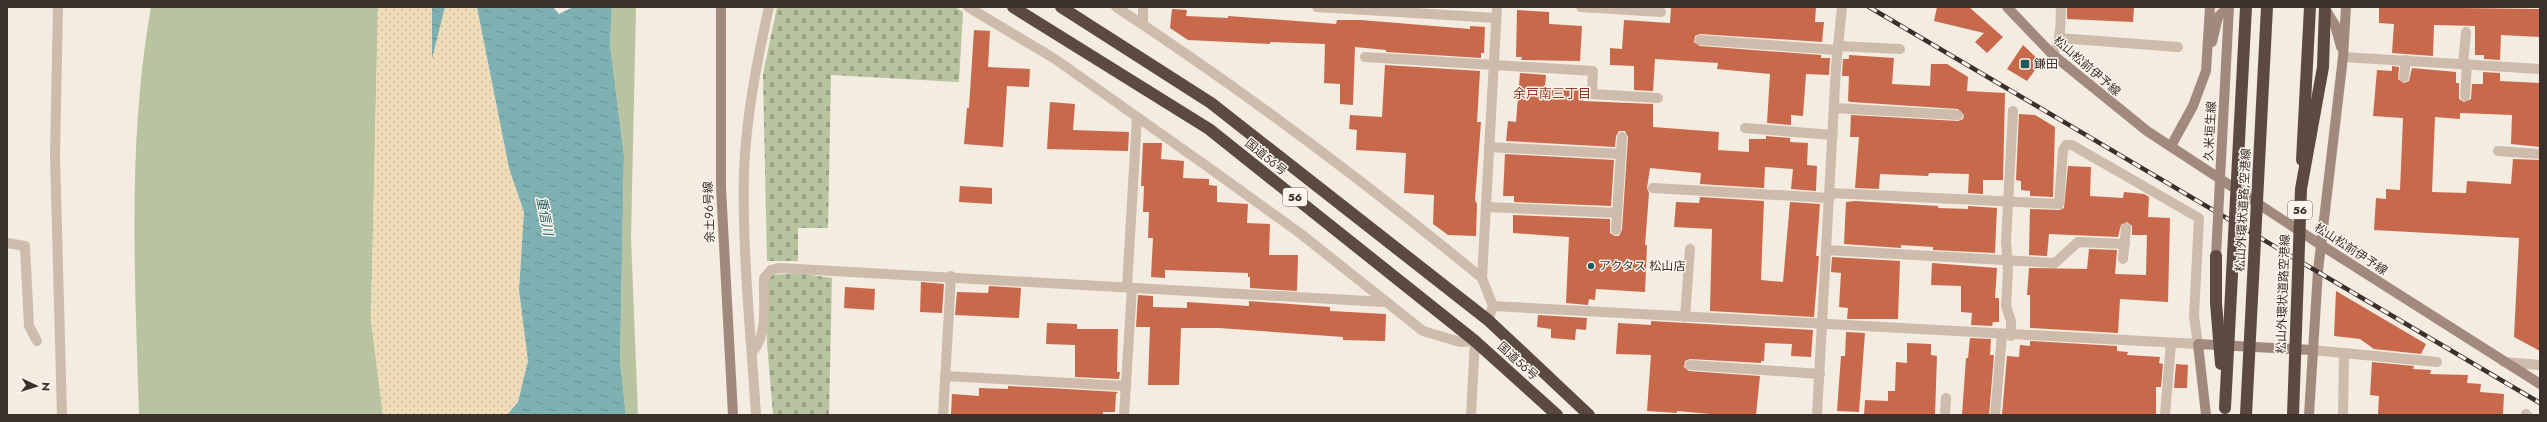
<svg xmlns="http://www.w3.org/2000/svg" width="2547" height="422" font-family="Jost,'Noto Sans JP',sans-serif">
	<style>
		.grass { fill: #b8c4a0 }
		.sand { fill: url(#sand-dots) }
		.cemetery { fill: url(#cemetery-stones) }
		.water { fill: url(#water-ripples) }
		.building { fill: #c8694b }
		.lines { fill: none; stroke-linecap: round; stroke-linejoin: round }
		.lane { stroke: #cdbbac; stroke-width: 10 }
		.street { stroke: #cdbbac; stroke-width: 10 }
		.secondary { stroke: #a18a7d; stroke-width: 10 }
		.highway { stroke: #5c4a42; stroke-width: 12 }
		.rail-casing { stroke: #3b302b; stroke-width: 4.5 }
		.rail { stroke: #fbf5ee; stroke-width: 3; stroke-dasharray: 9; stroke-linecap: butt }
		.secondary-bridge { stroke: #a18a7d; stroke-width: 10 }
		.highway-bridge { stroke: #5c4a42; stroke-width: 12 }
		.poi-dot { fill: #1f5a5e; stroke: #fbf5ee; stroke-width: 1.5 }
		.labels { text-anchor: middle; dominant-baseline: central; stroke-width: 3; stroke-linejoin: round; paint-order: stroke }
		.shield { fill: #fbf5ee; stroke: #756b66; stroke-width: 1 }
		.shield-label { font-size: 11px; font-weight: bold; fill: #3b302b }
		.poi-label { font-size: 12px; fill: #3b302b; stroke: #fbf5ee; text-anchor: start }
		.street-label { font-size: 12px; fill: #3b302b; stroke: #fbf5ee }
		.neighbourhood-label { font-size: 13px; fill: #8c3b22; stroke: #fbf5ee }
		.water-label { font-size: 13px; font-style: italic; fill: #1f5a5e; stroke: #fbf5ee }
	</style>
	<defs>
		<pattern id="sand-dots" width="8" height="8" patternUnits="userSpaceOnUse"><rect width="8" height="8" fill="#efdcb8"/><path d="M2 2h.1M6 6h.1" fill="none" stroke="#cebd9e" stroke-width="1.8" stroke-linecap="round"/></pattern>
		<pattern id="cemetery-stones" width="16" height="16" patternUnits="userSpaceOnUse"><rect width="16" height="16" fill="#b8c4a0"/><path d="M2 7V4a2 2 0 0 1 4 0v3zM10 15v-3a2 2 0 0 1 4 0v3z" fill="#97a083"/></pattern>
		<pattern id="water-ripples" width="26" height="14" patternUnits="userSpaceOnUse"><rect width="26" height="14" fill="#7fb0b2"/><path d="M2 4q2-2 4 0t4 0M15 11q2-2 4 0t4 0" fill="none" stroke="#699091"/></pattern>
	</defs>
	<rect width="100%" height="100%" fill="#f4ebe1"/>
	<g class="grass">
		<path d="M151,7H378L371,320L383,415H139C135,279 127,142 151,7Z"/>
		<path d="M612,7H636L631,237L638,415H626L620,361L624,156L610,45Z"/>
	</g>
	<path class="sand" d="M378,7H432L433,56L445,7H477L509,168L524,212L519,290L528,361L518,402L507,415H383L371,320Z"/>
	<g class="cemetery">
		<path d="M777,7H955L963,12L959,82L831,75L828,228H798V261H767L763,74Z"/>
		<path d="M797,273L832,278L829,415H773L767,344V281L772,275Z"/>
	</g>
	<g class="water">
		<path d="M432,7H445L432,59Z"/>
		<path d="M477,7H553L559,14L573,7H612L610,45L624,156L620,361L626,415H507L518,402L528,361L519,290L524,212L509,168Z"/>
	</g>
	<g class="building">
		<path d="M1671,7H1816L1815,22H1824L1822,42L1700,34L1695,36L1694,42L1700,46L1821,55V58H1830L1829,75L1806,74L1803,116L1791,115V125L1767,123L1770,74L1717,69L1718,63L1655,59L1653,91L1634,90V66L1610,65V48L1622,49L1624,20L1670,23Z"/>
		<path d="M1937,7H1969L2003,37L1987,53L1975,42L1984,33L1934,21Z"/>
		<path d="M2067,7H2134L2133,22L2067,19Z"/>
		<path d="M2379,7L2540,9V37L2501,35L2500,60L2484,59V55H2475V26L2434,25L2433,56L2392,53L2394,24L2379,23Z"/>
		<path d="M1172,9L1187,10L1186,16L1228,18V16L1336,24L1337,20H1361L1470,29V26L1485,27L1484,53H1481V58L1386,52V50L1355,47L1353,105L1340,104V84L1324,83L1325,44L1270,42V44L1188,40L1170,28Z"/>
		<path d="M1517,10L1549,12V24L1582,26L1580,61L1521,60L1522,57H1516Z"/>
		<path d="M974,30L990,31L988,67L1030,69L1029,87L1007,86L1003,147L964,144L967,108H969Z"/>
		<path d="M2023,45L2041,62L2027,81L2007,69Z"/>
		<path d="M1849,55L1894,58L1892,84L1930,86L1931,64H1947L1968,77L1967,91L2005,93L2003,180H1983V194L1968,193L1969,174L1929,173L1928,176L1880,174L1879,189L1855,188L1859,137H1850L1851,115L1958,121L1963,119L1964,115L1958,109L1851,102L1848,101L1849,76H1842L1843,59H1849Z"/>
		<path d="M1385,65L1480,71L1477,122H1481L1475,200L1477,204L1476,236L1448,235L1433,224L1434,195L1404,193L1406,153L1356,150L1357,130L1349,129L1350,115L1382,117Z"/>
		<path d="M2392,66L2399,67L2398,79L2404,83L2409,81L2412,68L2456,72V83H2459V99L2464,102L2471,99L2472,84H2483V72L2500,73V81L2540,83V147L2511,144L2512,115L2460,113V119L2435,117L2432,192L2466,193L2467,181L2511,184L2513,159L2540,160V351L2514,337L2519,238L2374,230L2376,198L2386,199V189L2400,190L2403,118L2373,116L2377,70L2392,71Z"/>
		<path d="M1520,73L1546,75L1545,87L1584,90L1583,101L1653,104V127L1719,132L1718,150L1749,152V139H1766V136L1790,138V142L1808,143L1807,165L1817,166L1816,191L1791,189L1793,169L1765,167L1764,188L1700,184L1701,173L1650,168L1647,188L1649,193L1645,245H1647L1645,292L1596,289L1595,300L1589,299L1588,305L1566,303L1569,237L1513,233V215L1610,219V233L1615,236H1619L1622,230L1628,137L1625,131H1619L1616,136L1615,147L1506,141L1508,121L1516,122Z"/>
		<path d="M1050,102L1075,104L1073,130L1129,132L1128,151L1047,149Z"/>
		<path d="M2019,114L2035,115L2055,127L2053,197L2030,196V191L2021,190V181L2016,180Z"/>
		<path d="M1143,143H1162L1161,159L1184,161L1183,178L1209,179V185L1217,186V202L1248,204L1247,223L1270,224L1269,255H1298L1297,291L1250,288V277H1248V273L1165,270V278L1151,277L1153,238H1148L1149,212H1143L1144,186H1141Z"/>
		<path d="M1505,154L1614,160L1611,206L1514,202V196H1503Z"/>
		<path d="M2068,166L2091,167L2090,196L2123,198L2124,192L2144,194L2149,197L2148,217L2170,218L2168,302L2120,299L2118,333L2030,328V295H2027L2029,268L2087,269L2089,249L2117,250L2115,274L2146,275L2147,235H2132V226L2127,222L2121,225L2118,237L2049,234L2047,256L2029,255L2030,209L2059,210L2064,208Z"/>
		<path d="M960,186L992,188V204L959,202Z"/>
		<path d="M1700,197L1764,201L1761,280L1783,282L1790,202L1820,204L1816,256H1819L1814,317L1710,311L1712,229L1674,227L1676,202L1699,203Z"/>
		<path d="M1855,201L1938,206V208L1968,209V206L1997,208L1995,253L1933,250V247L1901,245V248L1844,244L1846,202Z"/>
		<path d="M1832,257L1900,261L1898,319H1847L1848,308L1839,307L1841,273L1831,272Z"/>
		<path d="M1932,263L1997,268L1995,298H1999V322H1993L1992,326L1971,325L1972,313L1961,312V286L1931,285Z"/>
		<path d="M921,282L944,284L942,313L920,312Z"/>
		<path d="M989,286L1021,288L1019,318L955,315L957,292L988,293Z"/>
		<path d="M845,287L875,289L874,310L844,308Z"/>
		<path d="M2336,291L2426,344L2421,354L2374,349L2360,339L2334,336Z"/>
		<path d="M1138,295L1153,296V307L1187,308V302L1249,306V301L1330,307V311L1386,314L1385,341L1343,340V337L1219,328H1181L1179,385H1148L1150,327H1136Z"/>
		<path d="M1538,315L1587,318L1586,330L1576,329L1575,340L1551,338V329L1537,327Z"/>
		<path d="M1651,321L1813,330L1811,357L1791,356L1792,344L1765,343L1764,361H1761V363L1690,359L1685,361L1684,367L1689,371L1760,376L1756,415H1722L1677,411V413L1647,411L1651,355L1616,354L1618,323L1651,325Z"/>
		<path d="M1047,323L1077,324V329H1118L1117,372H1120L1119,379L1075,377V345L1046,344Z"/>
		<path d="M1846,332L1865,333L1859,412L1837,411L1841,356H1845Z"/>
		<path d="M1970,338L1991,339L1990,355H1994L1989,415H1962L1966,358H1968Z"/>
		<path d="M2030,341L2117,346V351L2128,352L2127,355L2160,357L2159,363L2163,364L2161,387H2156V415H2002L2007,356L2019,357L2020,345L2030,346Z"/>
		<path d="M1907,343L1931,344V355L1937,356L1935,415H1864L1865,400L1888,401V391H1895L1896,362L1907,363Z"/>
		<path d="M2372,362L2414,366L2413,369L2431,370L2430,374L2468,375L2467,383L2481,384L2480,392L2504,394L2503,415H2378L2379,396L2370,395Z"/>
		<path d="M2176,364L2188,365L2187,388H2174Z"/>
		<path d="M1008,386L1049,388L1118,392L1116,394L1115,412H1103V415H951L952,394L979,396V388L1008,389Z"/>
	</g>
	<g class="lines">
		<g class="lane">
			<path d="M1700,40L1837,50"/>
			<path d="M1685,317L1690,249"/>
		</g>
		<g class="street">
			<path d="M58,7L55,155L62,415"/>
			<path d="M968,7L1055,59L1208,167L1301,234L1423,331L1460,342L1475,341L1471,415"/>
			<path d="M1116,7C1243,90 1365,182 1482,278L1493,306L1488,320"/>
			<path d="M1317,7L1496,18"/>
			<path d="M1581,7L1661,12"/>
			<path d="M1143,24V7"/>
			<path d="M2059,38L2178,47"/>
			<path d="M1838,46L1900,49"/>
			<path d="M2052,54C2062,42 2060,23 2061,7"/>
			<path d="M1365,57L1593,71L1592,94L1658,98"/>
			<path d="M2343,57L2540,69"/>
			<path d="M2463,64L2466,32"/>
			<path d="M2404,77L2406,60"/>
			<path d="M2465,96L2467,64"/>
			<path d="M1834,108L1958,115"/>
			<path d="M1745,128L1833,135"/>
			<path d="M1489,147L1621,154"/>
			<path d="M2498,151L2540,154"/>
			<path d="M1653,188L1830,198"/>
			<path d="M1486,207L1617,213"/>
			<path d="M1616,230L1622,137"/>
			<path d="M7,243L25,246L29,326L37,341"/>
			<path d="M1826,250L2055,263L2078,242L2125,244"/>
			<path d="M2123,259L2126,228"/>
			<path d="M1482,278L1497,7"/>
			<path d="M1127,287L1137,117"/>
			<path d="M1493,306L2198,344L2194,316L2199,218L2072,145H2066L2063,150L2059,204L1830,193"/>
			<path d="M2011,336V321L2006,306L2008,271L2006,241L2013,111"/>
			<path d="M2312,350L2437,362"/>
			<path d="M752,352C769,335 763,300 764,278L771,270L780,268L1384,302"/>
			<path d="M2504,362L2540,365"/>
			<path d="M1690,365L1820,374"/>
			<path d="M945,376L1126,386"/>
			<path d="M2526,414L2527,415"/>
			<path d="M756,415C751,335 742,253 744,172C746,117 757,61 769,7"/>
			<path d="M943,415L951,276"/>
			<path d="M1124,415L1132,288"/>
			<path d="M1817,415L1836,67L1842,7"/>
			<path d="M1945,415L1946,398"/>
			<path d="M1995,415L2002,335"/>
			<path d="M2165,415L2171,343"/>
			<path d="M2343,415L2344,354"/>
		</g>
		<g class="secondary">
			<path d="M721,7V188L733,415"/>
			<path d="M2007,7L2052,54L2147,131L2321,245L2540,384"/>
			<path d="M2324,7L2335,25L2341,47"/>
			<path d="M2212,42L2218,17L2228,7"/>
			<path d="M2171,146L2193,106L2206,71L2210,7"/>
			<path d="M2206,415L2198,344L2312,350"/>
			<path d="M2309,415L2318,271L2343,57L2346,7"/>
		</g>
		<g class="highway">
			<path d="M1013,7L1209,129L1475,341L1557,415"/>
			<path d="M1061,7L1211,103L1488,320L1589,415"/>
			<path d="M2302,160L2310,7"/>
		</g>
		<g class="rail-casing">
			<path id="rail" d="M1869,7L2540,403"/>
		</g>
		<use href="#rail" class="rail"/>
		<path class="secondary-bridge" d="M2216,256L2229,7"/>
		<g class="highway-bridge">
			<path d="M2216,256V303L2221,364"/>
			<path d="M2225,408L2246,7"/>
			<path d="M2246,415L2267,7"/>
			<path d="M2293,415L2301,189L2323,67L2325,7"/>
		</g>
	</g>
	<g class="poi-dot">
		<rect x="2020" y="59" width="10" height="10" rx="2"/>
		<circle cx="1591" cy="266" r="4"/>
	</g>
	<g class="labels">
		<g class="shield">
			<rect x="1283" y="188" width="24" height="18" rx="3"/>
			<rect x="2288" y="201" width="24" height="18" rx="3"/>
		</g>
		<g class="shield-label">
			<text x="1295" y="197">56</text>
			<text x="2300" y="210">56</text>
		</g>
		<g class="poi-label">
			<text x="2034" y="64">鎌田</text>
			<text x="1599" y="266">アクタス 松山店</text>
		</g>
		<g class="street-label">
			<text transform="translate(2087 66) rotate(41)">松山松前伊予線</text>
			<text transform="translate(2210 131) rotate(-87)">久米垣生線</text>
			<text transform="translate(1266 157) rotate(39)">国道56号</text>
			<text transform="translate(2243 210) rotate(-87)">松山外環状道路;空港線</text>
			<text transform="translate(709 212) rotate(-92)">余土96号線</text>
			<text transform="translate(2351 249) rotate(33)">松山松前伊予線</text>
			<text transform="translate(2283 294) rotate(-88)">松山外環状道路空港線</text>
			<text transform="translate(1518 361) rotate(42)">国道56号</text>
		</g>
		<g class="neighbourhood-label">
			<text x="1552" y="93">余戸南三丁目</text>
		</g>
		<g class="water-label">
			<text transform="translate(545 216) rotate(79)">重信川</text>
		</g>
	</g>
	<rect width="2547" height="422" fill="none" stroke="#3b302b" stroke-width="16"/>
	<g transform="translate(36 386) rotate(94)" stroke="#fbf5ee" stroke-width="3" paint-order="stroke">
	<path d="M0-3L7 15L0 10L-7 15Z" fill="#3b302b"/>
	<text y="-6" font-size="11" font-weight="bold" text-anchor="middle" fill="#3b302b">N</text>
	</g>
</svg>
